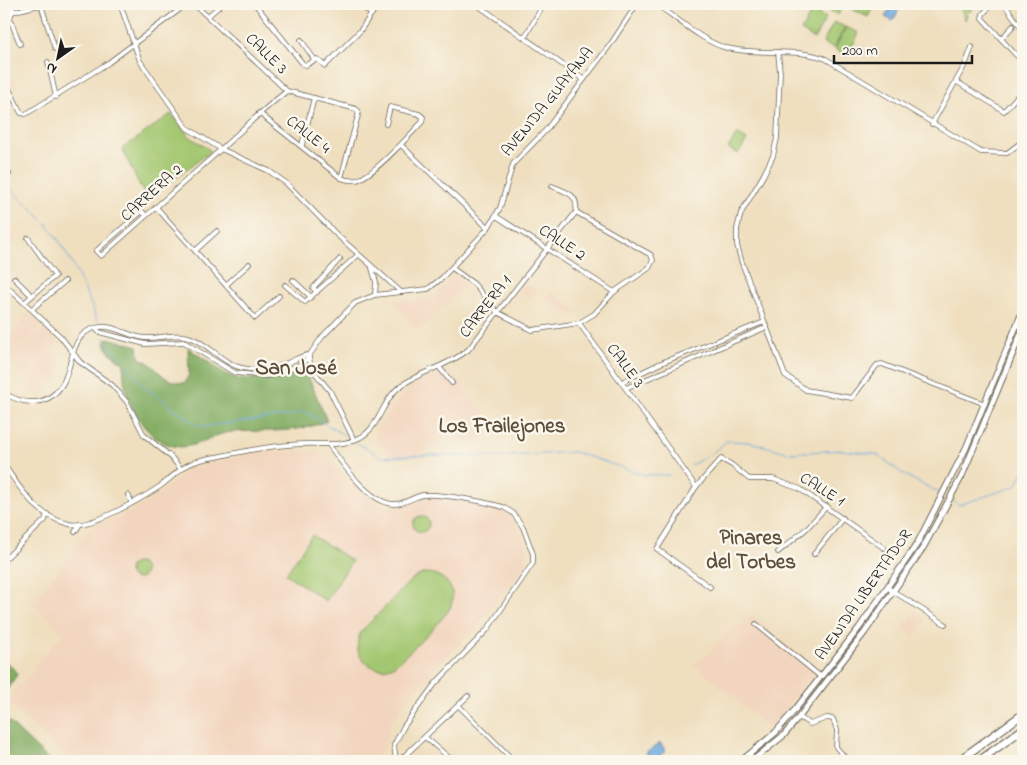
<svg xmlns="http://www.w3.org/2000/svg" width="1027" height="765" font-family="'Indie Flower',sans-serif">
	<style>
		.built { fill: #f2d5be }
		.green { fill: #a3c770; stroke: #607246 }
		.forest { fill: #82ac62; stroke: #4f643f }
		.water { fill: #6ba8dd; stroke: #44627c }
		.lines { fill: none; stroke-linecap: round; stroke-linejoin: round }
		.stream { stroke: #6ba8dd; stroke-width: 1 }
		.street-casing { stroke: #666055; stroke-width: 5.5 }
		.secondary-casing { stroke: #666055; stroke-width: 7 }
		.highway-casing { stroke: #666055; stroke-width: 9 }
		.street { stroke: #fff; stroke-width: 4 }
		.secondary { stroke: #fff; stroke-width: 5 }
		.highway { stroke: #fff; stroke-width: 7 }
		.labels { text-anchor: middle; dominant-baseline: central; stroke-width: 5; stroke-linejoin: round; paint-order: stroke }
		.street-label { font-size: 16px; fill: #1c1c1c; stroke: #fbf7ec }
		.district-label { font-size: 21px; font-weight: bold; fill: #5d4d3b; stroke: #fbf7ec }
	</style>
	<rect width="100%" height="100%" fill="#fbf7ec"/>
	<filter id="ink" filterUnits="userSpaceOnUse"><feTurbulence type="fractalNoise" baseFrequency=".02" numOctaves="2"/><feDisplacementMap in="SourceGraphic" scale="10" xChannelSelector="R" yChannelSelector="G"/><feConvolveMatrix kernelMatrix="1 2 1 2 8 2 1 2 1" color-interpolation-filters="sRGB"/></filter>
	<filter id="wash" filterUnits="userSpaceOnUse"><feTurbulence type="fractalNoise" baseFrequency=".0096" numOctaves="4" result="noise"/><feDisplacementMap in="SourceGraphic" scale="20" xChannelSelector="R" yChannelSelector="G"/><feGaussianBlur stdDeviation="1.12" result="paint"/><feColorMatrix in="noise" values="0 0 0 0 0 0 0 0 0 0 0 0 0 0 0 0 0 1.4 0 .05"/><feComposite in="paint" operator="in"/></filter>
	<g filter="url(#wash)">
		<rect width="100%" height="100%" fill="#efdfbf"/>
		<g class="built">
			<path d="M456,277L465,287L418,331L393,300L414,301L433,296Z"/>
			<path d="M524,283L535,291L530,298L519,291Z"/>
			<path d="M551,292L579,311L571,315L551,302L546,298Z"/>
			<path d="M28,313L42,325L22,346L27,352L13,369L4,359V344Z"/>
			<path d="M43,327L59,342L51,350L61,360L57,378L39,395L15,371L29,352L24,347Z"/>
			<path d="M445,369L457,382H462L465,393L487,415L488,431L482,441L468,443L453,430L432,449L417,455L391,458L374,434L393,404L413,385Z"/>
			<path d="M318,451L360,490L374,501L389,506L432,497L502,511L514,521L527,548L525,567L500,594L477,628L434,669L411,695L391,721L385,741L386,747L370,761H70L6,699L34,671L32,667L63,634L33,603L92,526L121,516L148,502L190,468L254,453Z"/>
			<path d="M915,611L926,619L915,636L903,628Z"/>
			<path d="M751,615L818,670L769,727L693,664L712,651L727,632L746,623Z"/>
		</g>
		<g class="green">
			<path d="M818,4H831L830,8L832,4H844L838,15Z"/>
			<path d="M847,4H874L868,17L846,6Z"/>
			<path d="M959,4H968L972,10L968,12L965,20Z"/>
			<path d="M812,11L826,18L814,39L801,31Z"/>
			<path d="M834,22L845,27L834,48L823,43Z"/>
			<path d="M846,27L859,33L847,56L835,49Z"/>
			<path d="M171,114L189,136L211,151L147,200L122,149Z"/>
			<path d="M737,134L747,140L738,154L728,148Z"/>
			<circle cx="421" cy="524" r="8"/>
			<path d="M312,535L352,561L326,601L286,574Z"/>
			<circle cx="137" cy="571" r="8"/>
			<path d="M424,573C443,572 459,589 450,608C446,617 399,664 391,667C381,671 370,668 363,660C356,652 356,641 361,632L412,579Z"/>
		</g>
		<g class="forest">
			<path d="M108,338L138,346L139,358C161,366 158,382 185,383L189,374L188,348L226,374L238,379L277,378L297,371H303L308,376L327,421C295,434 265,430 232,432C215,433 199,447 181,447C144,446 120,395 124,364L108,351L105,342Z"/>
			<path d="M4,660L18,673L4,694Z"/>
			<path d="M4,717L50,761H4Z"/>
		</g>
		<g class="water">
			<path d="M892,4H902L893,21L885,17Z"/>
			<path d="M660,743L666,751L652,761L646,753Z"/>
		</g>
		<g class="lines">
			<g class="stream">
				<path d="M4,183C17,195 31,207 43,220C64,242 88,293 97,321"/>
				<path d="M103,338L147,389L200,427L294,415L304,411L344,435"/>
				<path d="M357,443L381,457L430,455L493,457L575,452L644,475H669"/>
				<path d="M691,465L711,454L727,441L750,442L790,453L841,450L876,454L906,476L940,493"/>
				<path d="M952,500L959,505L1016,486L1023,472"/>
			</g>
		</g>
	</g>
	<g filter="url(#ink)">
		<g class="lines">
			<g class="street-casing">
				<g id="street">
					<path d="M14,4L10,19L20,44"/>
					<path d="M120,4L140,61L187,128L221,149L269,171L286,183L337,235L401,292"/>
					<path d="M194,4L287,91L356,109L359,112L341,178"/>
					<path d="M255,4L303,64L306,65L317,59L325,66L360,31L378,4"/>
					<path d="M358,4L372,14"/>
					<path d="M476,4L583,79"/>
					<path d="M656,4C676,17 704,43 727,48C759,56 794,47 826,59L981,152L1007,153L1023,141"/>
					<path d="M992,4L983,14L982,18L1015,54L1021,59L1023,58"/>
					<path d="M1004,4L1023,30"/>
					<path d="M41,5L55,49"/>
					<path d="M11,12L44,4"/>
					<path d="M208,16L222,4"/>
					<path d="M525,37L543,5"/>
					<path d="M1001,39L1013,26"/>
					<path d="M301,40L314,59"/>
					<path d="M778,52L780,73L777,138L773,156L763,176L741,213L737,229V245L742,263L785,375L806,390L852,398L877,365L882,364L985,404"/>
					<path d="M48,62L56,97"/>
					<path d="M4,79L21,113L26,114L108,63L187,4"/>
					<path d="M957,82L1004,111L1021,92"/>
					<path d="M259,113L341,178C346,180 351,181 357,180C374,175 409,136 422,122L423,117L419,114L390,107L386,124"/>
					<path d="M932,124L966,63L972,47"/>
					<path d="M302,145L314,98"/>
					<path d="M401,145L488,228"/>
					<path d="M4,177L9,174"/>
					<path d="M552,186C566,192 579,194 576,212"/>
					<path d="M156,207L255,318L279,296"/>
					<path d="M146,216L142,211L96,251L101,256C140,221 179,187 218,152C241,131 262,110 287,91"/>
					<path d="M496,216L614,292"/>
					<path d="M195,251L217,231"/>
					<path d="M372,268L376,282L375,295"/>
					<path d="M452,268L474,284L497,312L532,330L579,323L594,314L614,292L649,268L653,260L651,255L576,212"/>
					<path d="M14,278L32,296"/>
					<path d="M293,280L311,297"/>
					<path d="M4,284L61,337L80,362L112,385L127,402L144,435L171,457L180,468"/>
					<path d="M226,285L249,264"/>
					<path d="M285,285L305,302L358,255"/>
					<path d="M317,292L313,288L340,259"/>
					<path d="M25,302L55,276L28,238"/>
					<path d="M32,309L65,281"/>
					<path d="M579,323L696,487"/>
					<path d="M96,329L99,332L145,344L184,342L235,373L266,376L280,373L304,363L322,337L355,303L375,295L428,289L442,278L488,228L500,208L513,164L546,130L610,45L637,4"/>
					<path d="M309,357L311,368L330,391L354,440"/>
					<path d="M439,367L452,383"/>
					<path d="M622,382L661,363L764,322"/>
					<path d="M626,388L767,327"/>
					<path d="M4,393C25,406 49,407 63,383C74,363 70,330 100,327C114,325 130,337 145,338C161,339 178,331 194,339C210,346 224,364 242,368C257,371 274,369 287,363C295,360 300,356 308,355"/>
					<path d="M329,445C342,463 368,502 393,504C403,505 413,497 423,495C440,493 486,502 503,507L513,513L523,527L533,554V563L487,630L435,684L404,726L394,745L396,761"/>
					<path d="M4,465C21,489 37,517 69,524C90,529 141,499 159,487C171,479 179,468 192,463C201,459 212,458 221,456C248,450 275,445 303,444C322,443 341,447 359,438C379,429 382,401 398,388C419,371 447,367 468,350L576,212"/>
					<path d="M128,495L132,503"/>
					<path d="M75,532L80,524"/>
					<path d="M778,552L806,529L827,506"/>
					<path d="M814,554L843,518"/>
					<path d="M4,560L45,520L47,514"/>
					<path d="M710,587L657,549L696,487L721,459L732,465L749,479H773L800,489L884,548"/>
					<path d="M888,588L945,624"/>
					<path d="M756,624L821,677"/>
					<path d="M459,706L508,755"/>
					<path d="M799,717L810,724L827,718L833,719L837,730L836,747L848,761"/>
					<path d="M425,737L453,761"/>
					<path d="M399,761L468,696"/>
				</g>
			</g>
			<g class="secondary-casing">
				<g id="secondary">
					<path d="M741,761L775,733L794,711L859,628L917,544L966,448L1023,310"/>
					<path d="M752,761L784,735L799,717L865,632L923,548L962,476L1023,329"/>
				</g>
			</g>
			<g class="highway-casing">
				<g id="highway">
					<path d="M958,761L1023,714"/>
					<path d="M979,761L1023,729"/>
				</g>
			</g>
			<use href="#street" class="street"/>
			<use href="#secondary" class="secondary"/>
			<use href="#highway" class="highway"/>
		</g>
	</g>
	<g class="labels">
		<g class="street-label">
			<text transform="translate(266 54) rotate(44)">CALLE 3</text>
			<text transform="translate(548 102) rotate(-51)">AVENIDA GUAYANA</text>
			<text transform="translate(308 135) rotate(38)">CALLE 4</text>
			<text transform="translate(152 193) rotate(-42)">CARRERA 2</text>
			<text transform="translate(562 243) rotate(33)">CALLE 2</text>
			<text transform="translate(486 307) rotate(-52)">CARRERA 1</text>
			<text transform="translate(625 366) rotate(53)">CALLE 3</text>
			<text transform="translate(822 490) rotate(32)">CALLE 1</text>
			<text transform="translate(864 595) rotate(-55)">AVENIDA LIBERTADOR</text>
		</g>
		<g class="district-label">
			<text x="296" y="369">San José</text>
			<text x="502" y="427">Los Frailejones</text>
			<text x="751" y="539">Pinares<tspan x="751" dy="24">del Torbes</tspan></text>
		</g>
	</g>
	<rect width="1027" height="765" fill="none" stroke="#fbf7ec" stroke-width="20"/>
	<g transform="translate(58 58) rotate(213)" stroke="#fbf7ec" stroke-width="4" paint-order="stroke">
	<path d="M0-4L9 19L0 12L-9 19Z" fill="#1c1c1c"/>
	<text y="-8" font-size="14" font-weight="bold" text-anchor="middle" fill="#1c1c1c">N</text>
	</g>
	<path d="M834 55v8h138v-8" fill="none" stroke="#1c1c1c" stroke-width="2.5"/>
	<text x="842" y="55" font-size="15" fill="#1c1c1c" stroke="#fbf7ec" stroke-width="4" paint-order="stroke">200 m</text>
</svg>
